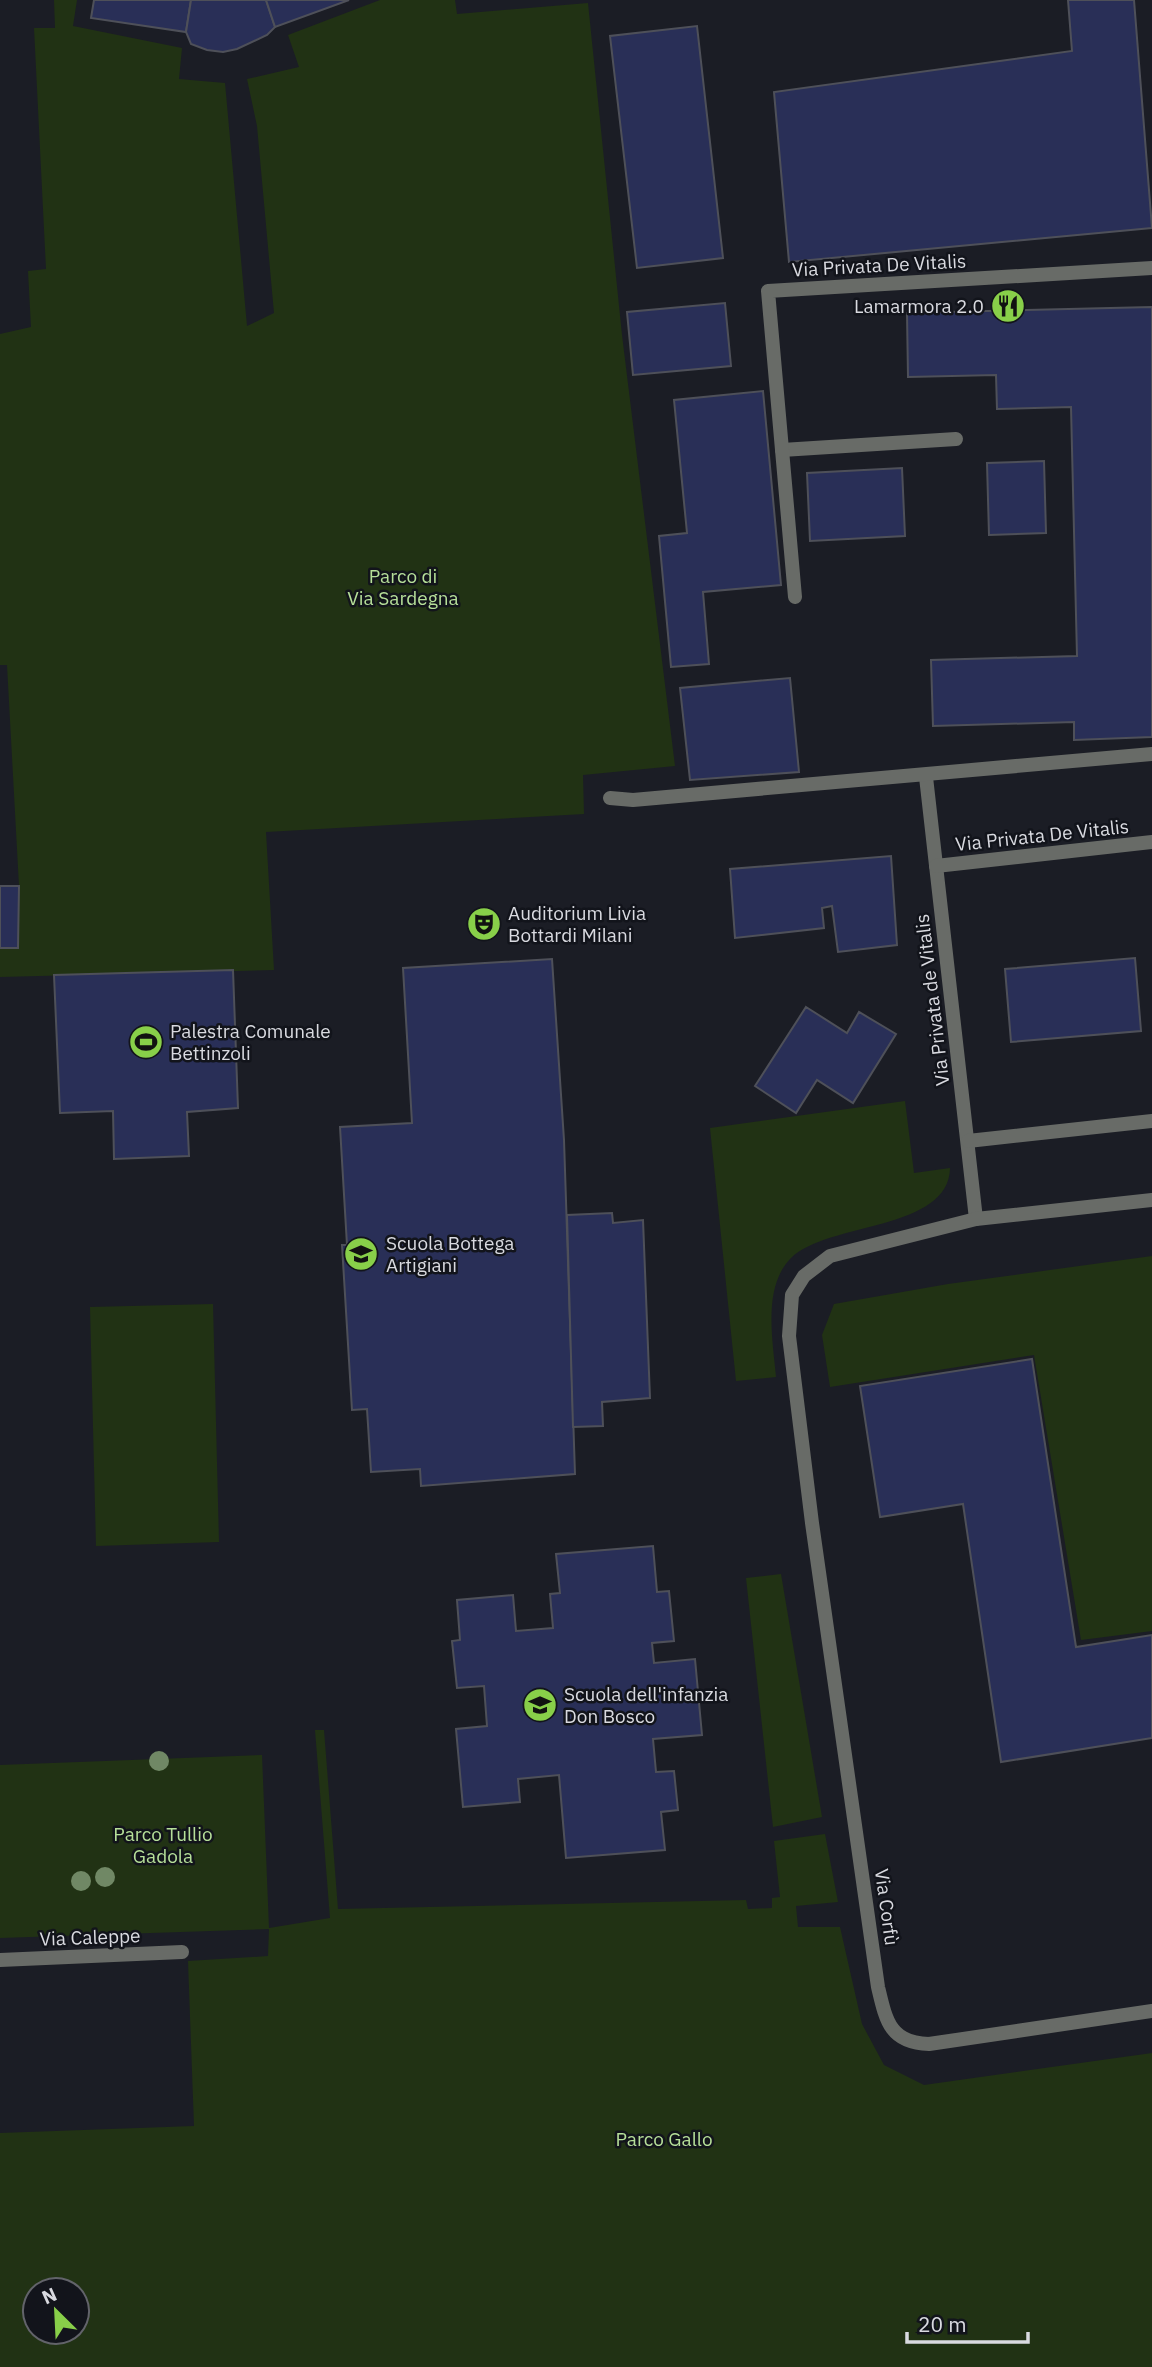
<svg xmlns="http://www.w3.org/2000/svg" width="1152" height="2367" font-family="'IBM Plex Sans',sans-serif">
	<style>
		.green { fill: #213214; fill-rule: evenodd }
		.building { fill: #292f57; stroke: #4e5059; stroke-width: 2 }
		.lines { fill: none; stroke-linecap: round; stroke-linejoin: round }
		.minor { stroke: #686b67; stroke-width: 14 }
		.tree { fill: #708865 }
		.labels { text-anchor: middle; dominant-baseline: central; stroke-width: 5; stroke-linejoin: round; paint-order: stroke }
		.street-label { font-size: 19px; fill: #d9dae0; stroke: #12141b }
		.poi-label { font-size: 19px; fill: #d9dae0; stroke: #12141b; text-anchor: start }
		.park-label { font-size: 19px; fill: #b6df99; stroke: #12141b }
	</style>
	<rect width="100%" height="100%" fill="#1b1d25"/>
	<g class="green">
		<path d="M54,0H77L73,26L182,48L179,79L225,83L247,326L274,313L257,126L247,79L299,67L288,35L380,0H455L457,14L588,3L622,335L675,766L583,775L584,814L266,832L274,970L0,977V948H18L19,886L7,665H0V334L31,327L28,271L46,269L34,28H55Z"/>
		<path d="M905,1101L914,1173L950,1168C949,1231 827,1222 791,1258C762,1287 773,1341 776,1377L736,1381L710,1128Z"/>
		<path d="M1152,1256V1631L1081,1640L1034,1355L830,1387L822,1335L834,1304L948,1284Z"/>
		<path d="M213,1304L219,1542L96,1546L90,1307Z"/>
		<path d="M781,1574L822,1817L773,1827L746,1578Z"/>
		<path d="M315,1730H324L338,1909L746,1900L748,1909L772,1908V1898L780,1897L774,1841L825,1834L838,1902L796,1906L798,1927H840L862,2024L884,2065L924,2085L1152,2053V2367H0V2133L194,2126L188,1961L268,1956L269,1929L0,1938V1765L262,1755L269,1928L330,1918ZM35,2290H77V2332H35Z"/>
	</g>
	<g class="building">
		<path d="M94,0H191L186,32L91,18Z"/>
		<path d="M191,0H266L275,27L267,35L237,49L223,52L207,50L191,44L186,32Z"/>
		<path d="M266,0H349L275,27Z"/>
		<path d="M1068,0H1134L1152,228L789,262L774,92L1072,51Z"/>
		<path d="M697,26L723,258L637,268L610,36Z"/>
		<path d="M725,303L731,366L633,375L627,312Z"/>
		<path d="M1152,307V737L1074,740V722L933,726L931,660L1077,656L1071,407L997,409L996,375L908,377L907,313Z"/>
		<path d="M763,391L781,585L703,592L709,664L671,667L659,536L687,533L674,400Z"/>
		<path d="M1044,461L1046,533L989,535L987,463Z"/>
		<path d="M902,468L905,536L810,541L807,473Z"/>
		<path d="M790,678L799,772L690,780L680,688Z"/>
		<path d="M891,856L897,945L838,952L832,906L822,908L824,928L735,938L730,869Z"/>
		<path d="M0,886H19L18,948H0Z"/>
		<path d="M1135,958L1141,1031L1011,1042L1005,969Z"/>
		<path d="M552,959L564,1140L575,1474L421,1486L420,1469L371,1472L367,1409L352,1410L342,1245H347L340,1127L412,1123L403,968Z"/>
		<path d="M233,970L238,1108L187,1112L189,1156L114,1159L113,1111L60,1113L54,975Z"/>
		<path d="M806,1007L847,1033L859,1012L896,1034L853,1103L817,1080L796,1113L755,1086Z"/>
		<path d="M612,1213L613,1223L643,1220L650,1398L602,1402L603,1426L573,1427L567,1215Z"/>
		<path d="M1032,1359L1076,1647L1152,1635V1738L1001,1762L963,1504L880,1517L860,1386Z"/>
		<path d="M653,1546L657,1592L669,1591L674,1641L652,1643L654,1663L695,1659L702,1735L653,1739L656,1772L674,1771L678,1810L661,1812L665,1850L566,1858L559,1775L518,1779L520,1802L463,1807L456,1729L487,1726L484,1686L457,1688L452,1641L460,1640L457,1600L513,1595L516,1631L553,1628L550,1594L560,1593L556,1554Z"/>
	</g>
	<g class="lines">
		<g class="minor">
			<path d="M782,450L956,439"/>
			<path d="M795,597L768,291L1152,268"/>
			<path d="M926,777L976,1219"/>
			<path d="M610,798L633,800L1152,754"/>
			<path d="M936,866L1152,842"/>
			<path d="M968,1141L1152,1121"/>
			<path d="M1152,1200L976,1219L830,1256L804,1276L792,1295L789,1336L812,1523L878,1987C886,2021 890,2043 929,2044L1152,2011"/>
			<path d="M0,1960L182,1952"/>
		</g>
	</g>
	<g class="tree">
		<circle cx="159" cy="1761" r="10"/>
		<circle cx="105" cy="1877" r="10"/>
		<circle cx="81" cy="1881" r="10"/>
	</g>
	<defs>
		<g id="restaurant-disc" transform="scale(1.75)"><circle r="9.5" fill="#88cf49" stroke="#12141b"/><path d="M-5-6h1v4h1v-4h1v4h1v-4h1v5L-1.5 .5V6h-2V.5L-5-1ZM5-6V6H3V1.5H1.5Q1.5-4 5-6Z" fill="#111"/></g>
		<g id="theatre-disc" transform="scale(1.75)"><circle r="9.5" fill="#88cf49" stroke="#12141b"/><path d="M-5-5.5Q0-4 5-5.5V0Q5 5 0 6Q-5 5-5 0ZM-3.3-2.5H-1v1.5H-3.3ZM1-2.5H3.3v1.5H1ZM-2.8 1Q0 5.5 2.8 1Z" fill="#111"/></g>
		<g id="stadium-disc" transform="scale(1.75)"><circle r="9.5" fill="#88cf49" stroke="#12141b"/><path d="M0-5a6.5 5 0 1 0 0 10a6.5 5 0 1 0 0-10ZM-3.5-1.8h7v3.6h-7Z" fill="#111"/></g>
		<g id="school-disc" transform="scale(1.75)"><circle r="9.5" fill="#88cf49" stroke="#12141b"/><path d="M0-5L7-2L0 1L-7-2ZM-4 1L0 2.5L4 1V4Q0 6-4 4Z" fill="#111"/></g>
	</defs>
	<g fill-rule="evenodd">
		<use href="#restaurant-disc" x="1008" y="306"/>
		<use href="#theatre-disc" x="484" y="924"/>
		<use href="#stadium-disc" x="146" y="1042"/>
		<use href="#school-disc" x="361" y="1254"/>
		<use href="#school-disc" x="540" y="1705"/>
	</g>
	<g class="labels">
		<g class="street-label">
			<text transform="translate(879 265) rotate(-3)">Via Privata De Vitalis</text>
			<text transform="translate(1042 835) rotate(-6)">Via Privata De Vitalis</text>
			<text transform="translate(932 1000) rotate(-97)">Via Privata de Vitalis</text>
			<text transform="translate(887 1907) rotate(82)">Via Corfù</text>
			<text transform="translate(90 1937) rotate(-2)">Via Caleppe</text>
		</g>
		<g class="poi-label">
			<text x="984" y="306" text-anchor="end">Lamarmora 2.0</text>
			<text x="508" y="913">Auditorium Livia<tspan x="508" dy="22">Bottardi Milani</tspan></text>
			<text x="170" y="1031">Palestra Comunale<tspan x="170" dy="22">Bettinzoli</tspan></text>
			<text x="386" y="1243">Scuola Bottega<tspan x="386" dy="22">Artigiani</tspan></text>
			<text x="564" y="1694">Scuola dell'infanzia<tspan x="564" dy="22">Don Bosco</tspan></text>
		</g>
		<g class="park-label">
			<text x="403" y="576">Parco di<tspan x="403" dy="22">Via Sardegna</tspan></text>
			<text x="163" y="1834">Parco Tullio<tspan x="163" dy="22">Gadola</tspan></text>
			<text x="664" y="2139">Parco Gallo</text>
		</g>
	</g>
	<g transform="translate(56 2311) rotate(336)"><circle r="33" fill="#12141b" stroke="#62636a" stroke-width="2"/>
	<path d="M0-5L12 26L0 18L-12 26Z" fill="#88cf49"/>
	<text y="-10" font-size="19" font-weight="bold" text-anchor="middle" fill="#d9dae0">N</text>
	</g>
	<path d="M907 2332v10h121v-10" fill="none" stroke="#d9dae0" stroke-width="3.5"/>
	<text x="918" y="2332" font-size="21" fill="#d9dae0" stroke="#12141b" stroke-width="5" paint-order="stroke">20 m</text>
</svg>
